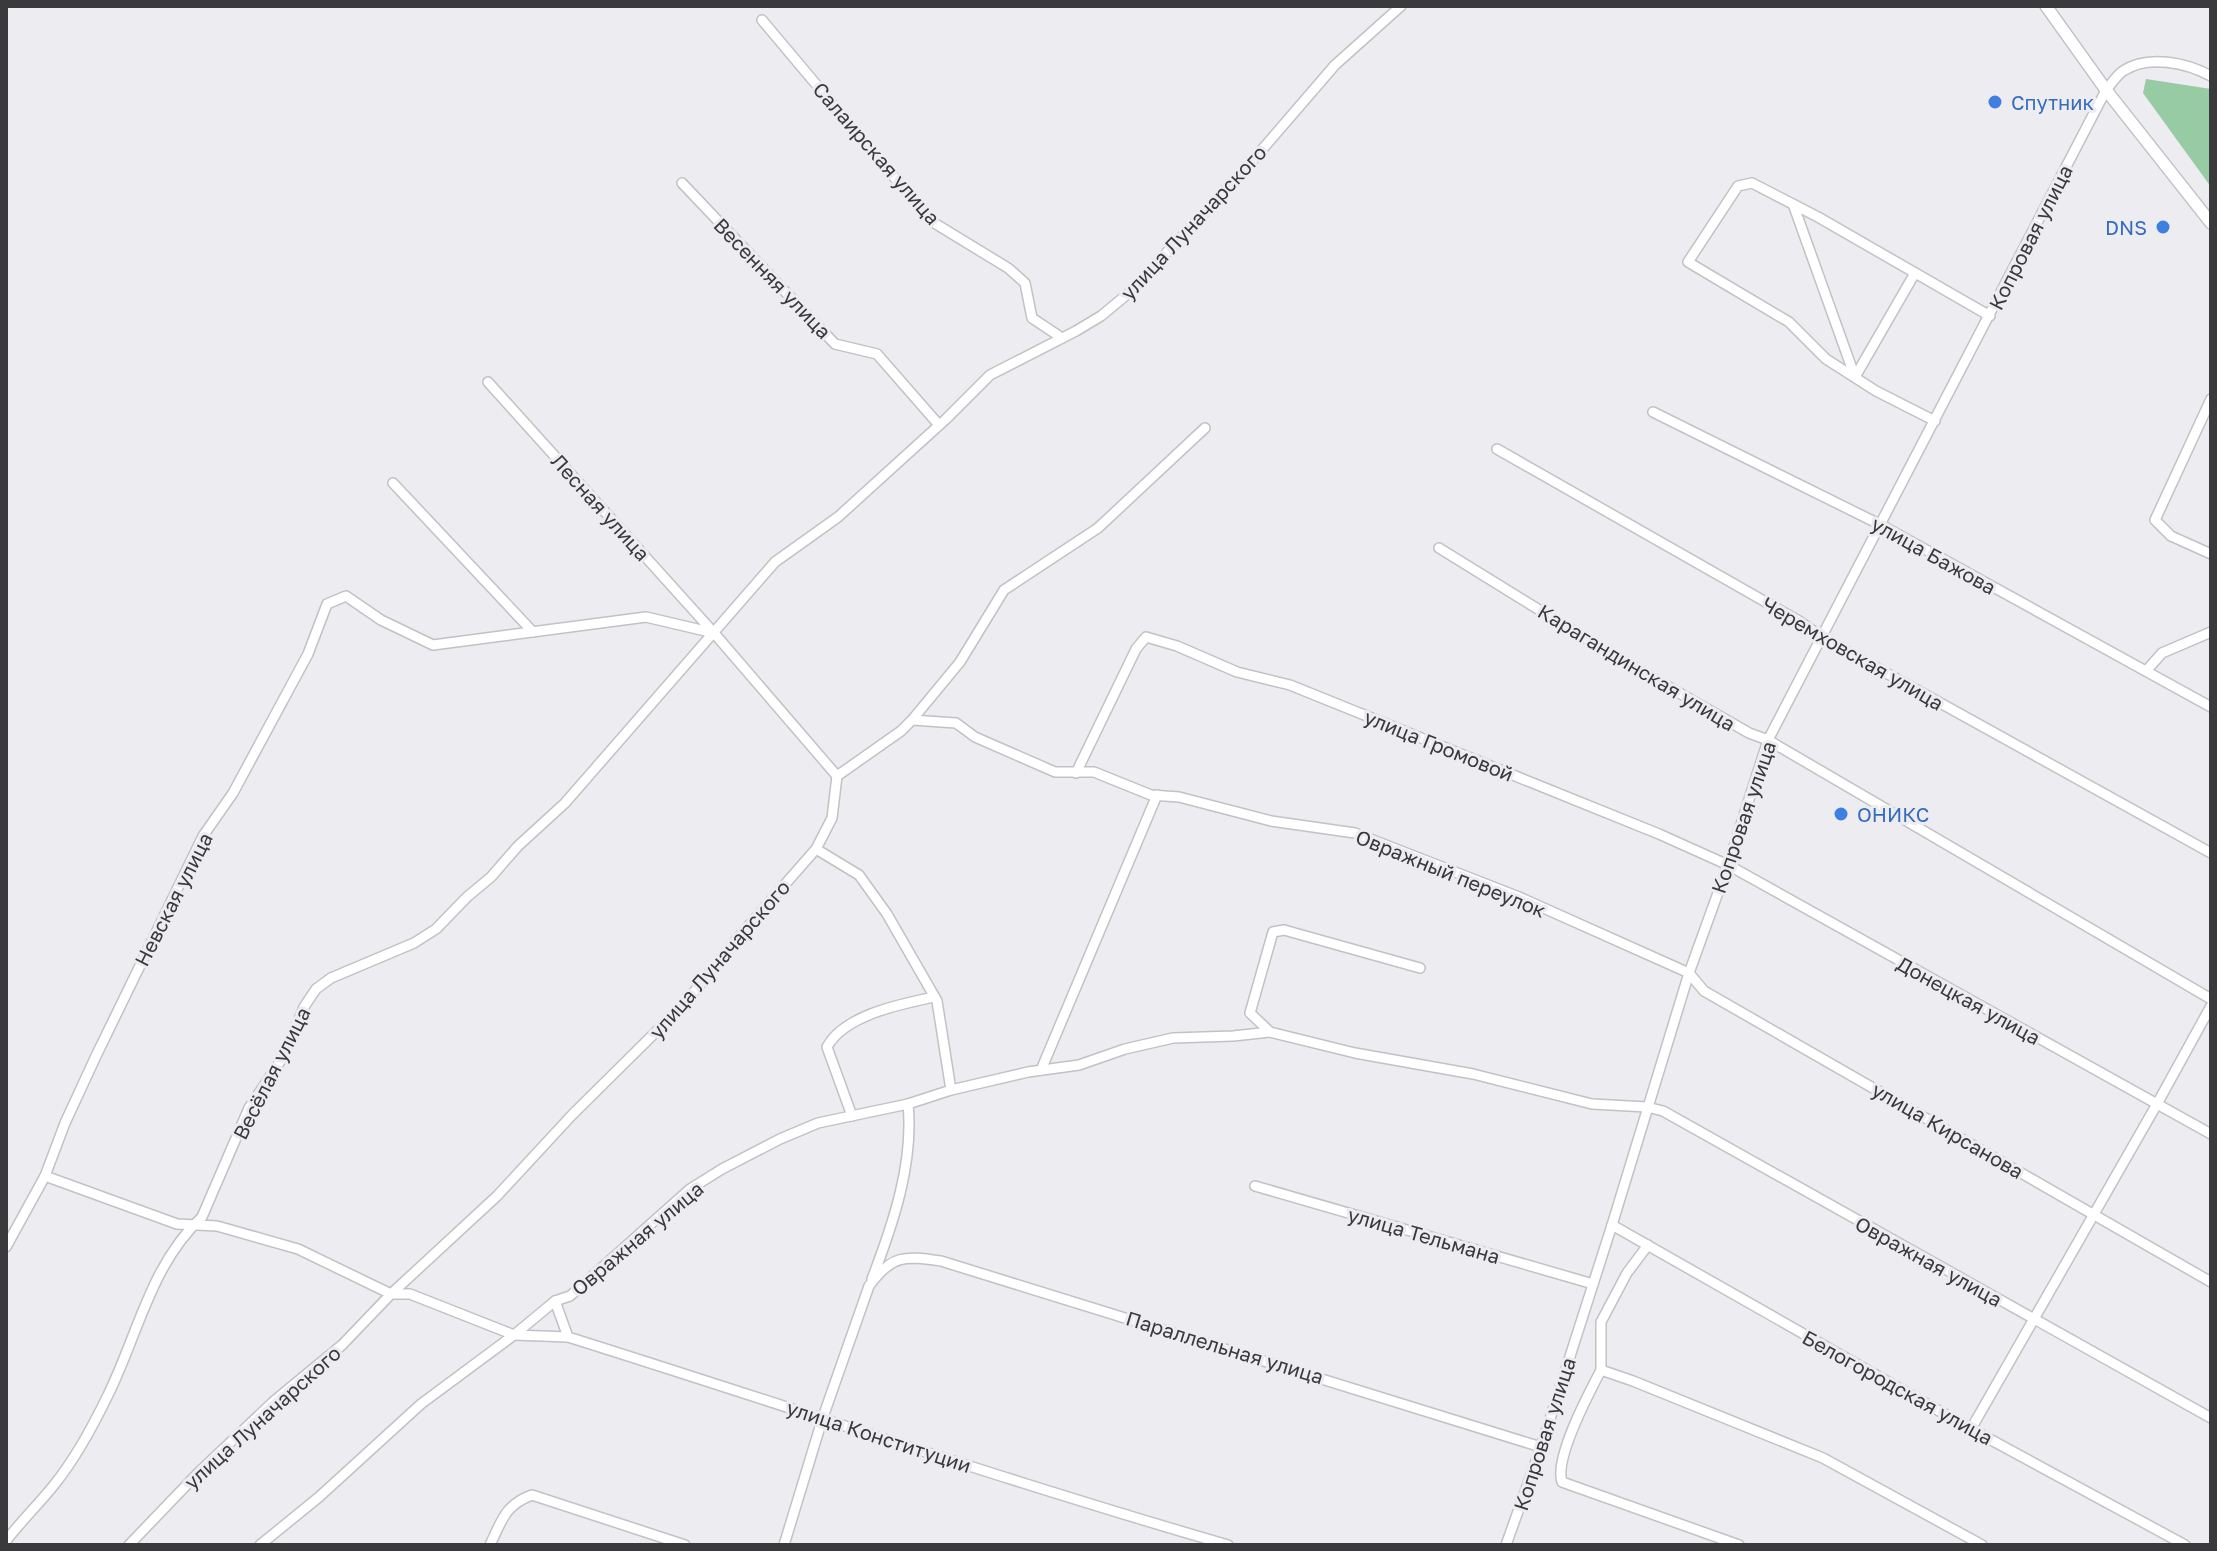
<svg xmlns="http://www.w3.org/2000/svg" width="2217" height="1551" font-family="'Golos Text',sans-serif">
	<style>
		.green { fill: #97cba4 }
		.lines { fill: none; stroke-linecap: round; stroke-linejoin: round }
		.minor-casing { stroke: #c2c1c5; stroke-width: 12 }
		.tertiary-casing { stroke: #c2c1c5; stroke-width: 14 }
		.minor { stroke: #fff; stroke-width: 9 }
		.tertiary { stroke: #fff; stroke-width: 11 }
		.shop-dot { fill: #3f7fe0; stroke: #edecf0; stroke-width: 3 }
		.labels { text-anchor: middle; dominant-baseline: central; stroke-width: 6; stroke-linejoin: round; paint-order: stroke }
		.shop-label { font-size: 20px; fill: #366cbe; stroke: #edecf0; text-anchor: start }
		.street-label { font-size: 20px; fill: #3a393b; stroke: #edecf0 }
	</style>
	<rect width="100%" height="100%" fill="#edecf0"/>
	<path class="green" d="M2146,79L2211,89V187L2143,93Z"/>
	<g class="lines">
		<g class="minor-casing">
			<g id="minor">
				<path d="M762,20L931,221L1008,268L1025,283L1032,318L1062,338"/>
				<path d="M682,183L835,344L877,354L939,425"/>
				<path d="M1793,204L1855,377"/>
				<path d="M1855,377L1915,273"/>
				<path d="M488,382L714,633L837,776"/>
				<path d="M2211,399L2155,520L2171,536L2211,554"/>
				<path d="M1653,412L1881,525L2211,707"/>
				<path d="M1935,421L1876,391L1826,359L1789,322L1688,262L1738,186L1752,183L1818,217L1990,316"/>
				<path d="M1497,449L1799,621L1823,638L2211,853"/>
				<path d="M393,483L533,632"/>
				<path d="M1439,548L1601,648L1749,733L1768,740L2211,999"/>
				<path d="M2146,671L2162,653L2211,632"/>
				<path d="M912,720L956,723L975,737L1055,772H1094L1151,795L1179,797L1271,821L1355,833L1519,897L1689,973L1704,991L2211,1282"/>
				<path d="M1076,773L1136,649L1146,637L1177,646L1237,672L1290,685L1659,834L1728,865L2211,1134"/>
				<path d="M816,849L859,875L887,914L937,1001L951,1090"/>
				<path d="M1420,968L1284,930L1273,932L1250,1013L1270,1032L1355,1053L1473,1074L1592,1104L1647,1107L1663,1111L2211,1418"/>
				<path d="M1041,1070L1157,795"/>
				<path d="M852,1116L827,1047C844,1015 901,1004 934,997"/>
				<path d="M45,1176L177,1224L217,1226L298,1249L391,1294H410L514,1335L568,1337"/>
				<path d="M1255,1186L1593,1284"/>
				<path d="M1612,1225L1971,1429L2185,1545"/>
				<path d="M1648,1245L1627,1273L1601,1322V1370L1633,1381L1823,1458L1982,1545"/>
				<path d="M6,1247L45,1176L65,1123L96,1056L203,836L233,793L308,654L327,604L346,596L381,620L433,645L646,617L714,633"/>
				<path d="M872,1279C893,1224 914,1163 908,1104"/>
				<path d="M555,1301L568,1337C788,1406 1006,1481 1228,1545"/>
				<path d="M1601,1370C1589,1393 1554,1458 1562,1482L1739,1545"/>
				<path d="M1971,1429L2157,1104L2211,1006"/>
				<path d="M6,1541C21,1521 39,1504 54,1485C76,1458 93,1426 108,1395C138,1334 151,1264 202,1217L249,1108L285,1054L304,1007L316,989L331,978L414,943L436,929L467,897L491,877L518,846L565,803L775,562L838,517L946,419L990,375L1076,331L1101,316L1130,292L1254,159L1335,65L1401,6"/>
				<path d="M129,1545L200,1471L273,1402L342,1345L391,1294L497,1196L572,1115L685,1003L737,939L816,849L832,818L837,776L901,731L912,720L960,662L1004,590L1098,528L1205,428"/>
				<path d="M260,1545L319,1497L421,1404L514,1335L555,1301L570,1296L690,1189L722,1169L780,1139L818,1123L908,1104L951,1090L1028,1072L1079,1065L1125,1049L1173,1038L1233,1036L1270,1032"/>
				<path d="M490,1545C502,1520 505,1505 532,1495L685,1545"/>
				<path d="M784,1545L823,1417L869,1286C892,1254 905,1256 941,1261L1541,1447"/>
				<path d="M1506,1545L1541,1447L1612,1225L1689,973L1728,865L1768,740L2106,90C2111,84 2117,75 2123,71C2148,54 2187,63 2211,76"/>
			</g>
		</g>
		<g class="tertiary-casing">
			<path id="tertiary" d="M2046,6L2106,90L2211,223"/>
		</g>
		<use href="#minor" class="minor"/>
		<use href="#tertiary" class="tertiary"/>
	</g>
	<g class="shop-dot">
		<circle cx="1995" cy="102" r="8"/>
		<circle cx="2163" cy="227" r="8"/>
		<circle cx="1841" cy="814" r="8"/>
	</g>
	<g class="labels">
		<g class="shop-label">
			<text x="2011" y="102">Спутник</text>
			<text x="2147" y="227" text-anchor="end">DNS</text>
			<text x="1857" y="814">ОНИКС</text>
		</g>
		<g class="street-label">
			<text transform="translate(877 153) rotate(49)">Салаирская улица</text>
			<text transform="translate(1193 222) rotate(-47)">улица Луначарского</text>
			<text transform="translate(2030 237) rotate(-63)">Копровая улица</text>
			<text transform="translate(773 278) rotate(46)">Весенняя улица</text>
			<text transform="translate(601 507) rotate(48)">Лесная улица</text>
			<text transform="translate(1934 555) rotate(29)">улица Бажова</text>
			<text transform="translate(1853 653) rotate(30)">Черемховская улица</text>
			<text transform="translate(1637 667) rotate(31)">Карагандинская улица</text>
			<text transform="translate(1439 745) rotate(22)">улица Громовой</text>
			<text transform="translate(1743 817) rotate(-71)">Копровая улица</text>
			<text transform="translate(1451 873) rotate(22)">Овражный переулок</text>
			<text transform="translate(173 899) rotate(-63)">Невская улица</text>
			<text transform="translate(719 959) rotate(-49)">улица Луначарского</text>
			<text transform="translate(1969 1000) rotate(29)">Донецкая улица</text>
			<text transform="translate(271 1073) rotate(-63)">Весёлая улица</text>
			<text transform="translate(1948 1130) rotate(30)">улица Кирсанова</text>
			<text transform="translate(1424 1235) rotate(16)">улица Тельмана</text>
			<text transform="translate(637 1238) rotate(-40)">Овражная улица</text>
			<text transform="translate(1929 1261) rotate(29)">Овражная улица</text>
			<text transform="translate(1225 1347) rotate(17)">Параллельная улица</text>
			<text transform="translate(1898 1387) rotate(29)">Белогородская улица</text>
			<text transform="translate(262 1417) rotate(-42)">улица Луначарского</text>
			<text transform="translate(1544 1434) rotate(-72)">Копровая улица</text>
			<text transform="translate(879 1436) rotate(18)">улица Конституции</text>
		</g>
	</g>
	<rect width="2217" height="1551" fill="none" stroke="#3a393b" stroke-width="16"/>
</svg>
